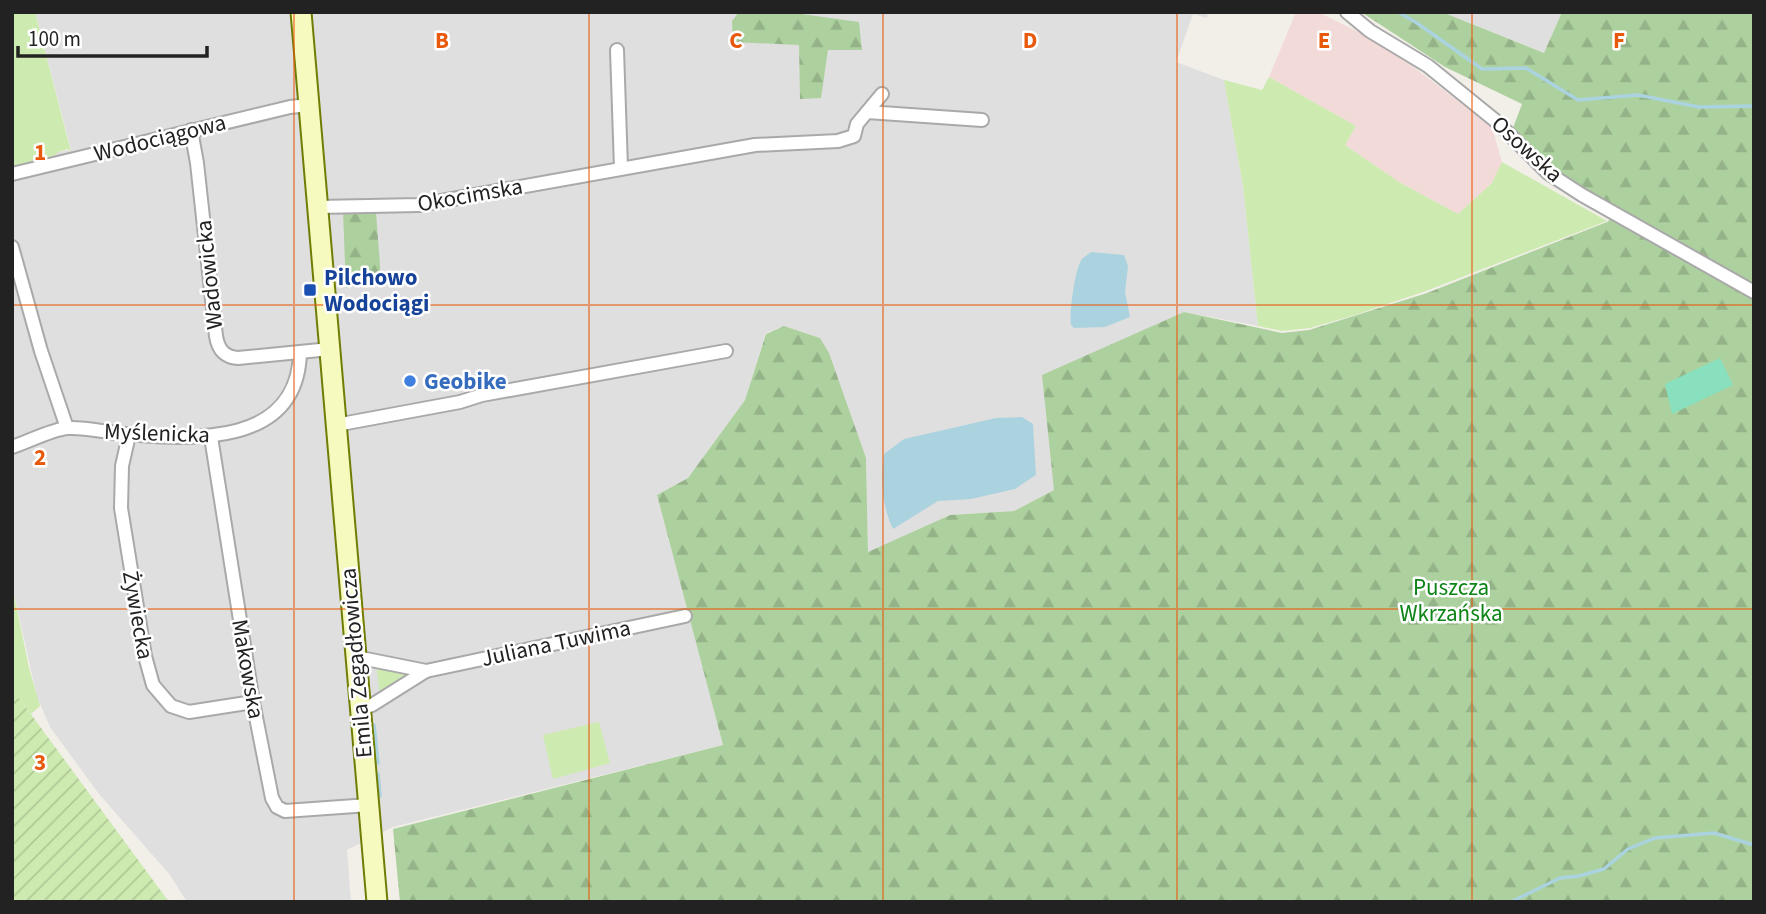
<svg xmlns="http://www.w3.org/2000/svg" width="1766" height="914" font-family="'Source Sans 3',sans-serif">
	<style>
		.residential { fill: #e0dfdf }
		.commercial { fill: #f2dad9 }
		.grass { fill: #cdebb0 }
		.forest { fill: url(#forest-firs) }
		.garden { fill: url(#garden-furrows) }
		.pitch { fill: #88e0be }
		.water { fill: #aad3df }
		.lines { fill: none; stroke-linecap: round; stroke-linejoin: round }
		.stream { stroke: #aad3df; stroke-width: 3.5 }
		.street-casing { stroke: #a9a9a9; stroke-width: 16 }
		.secondary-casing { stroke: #707d05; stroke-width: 23 }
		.street { stroke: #fff; stroke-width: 12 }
		.secondary { stroke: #f7fabf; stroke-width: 19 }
		.grid { fill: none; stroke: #e8590c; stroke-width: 2; stroke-opacity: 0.55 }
		.transit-dot { fill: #1a4fb4; stroke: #fff; stroke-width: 2.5 }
		.shop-dot { fill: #3f7fe0; stroke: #fff; stroke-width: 2.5 }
		.labels { text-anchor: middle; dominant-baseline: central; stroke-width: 5; stroke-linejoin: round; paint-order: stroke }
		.street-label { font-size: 23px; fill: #222; stroke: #fff }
		.transit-label { font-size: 23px; font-weight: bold; fill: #164399; stroke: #fff; text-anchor: start }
		.shop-label { font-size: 23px; font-weight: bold; fill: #366cbe; stroke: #fff; text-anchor: start }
		.park-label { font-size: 23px; fill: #0c8416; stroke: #fff }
		.grid-label { font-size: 23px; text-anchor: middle; font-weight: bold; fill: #e8590c; stroke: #fff; stroke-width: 5; stroke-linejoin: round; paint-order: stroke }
	</style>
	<defs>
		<pattern id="forest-firs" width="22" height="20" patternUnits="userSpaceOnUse" patternTransform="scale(1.75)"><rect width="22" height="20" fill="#add19e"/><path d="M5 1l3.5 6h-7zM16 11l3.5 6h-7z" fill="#95b388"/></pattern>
		<pattern id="garden-furrows" width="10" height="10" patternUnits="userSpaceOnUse" patternTransform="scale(1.75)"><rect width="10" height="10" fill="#cdebb0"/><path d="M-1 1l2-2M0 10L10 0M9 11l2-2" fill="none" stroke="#b0c997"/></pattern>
	</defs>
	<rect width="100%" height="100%" fill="#f2efe9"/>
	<g class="residential">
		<path d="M35,12H1208L1207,18L1193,14L1176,62L1224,80L1243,186L1258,326L1184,312L1054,490L1014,511L950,515L868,553L866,458L820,338L784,326L766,333L745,400L688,478L657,495L723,745L393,827L347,850L351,902H187L170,875L99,794L50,727L37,697L12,585V166L54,156L57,152L71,150Z"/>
		<path d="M1442,12H1562L1544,53Z"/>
	</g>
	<path class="commercial" d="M1296,12H1318L1386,46L1492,127L1502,162L1492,183L1458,214L1399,182L1345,145L1356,126L1269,77Z"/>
	<g class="grass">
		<path d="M12,12H35L71,152L68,149L58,152L54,156L12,166Z"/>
		<path d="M1269,77L1356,126L1345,145L1399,182L1458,214L1492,183L1502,162L1607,221L1426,291L1355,315L1310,328L1282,331L1258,326L1243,186L1224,80L1262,90Z"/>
		<path d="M12,585L29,668L40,706L31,714L19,698L12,701Z"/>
		<path d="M376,664L412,674L380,694Z"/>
		<path d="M599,722L610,763L553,779L543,735Z"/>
	</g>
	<g class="forest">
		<path d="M739,12H787L859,22L862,50H828L821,98L800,99L799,45L733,42L732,21Z"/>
		<path d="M1361,12H1442L1544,53L1562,12H1754V902H400L393,829L723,745L657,495L688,478L745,400L766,334L784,326L820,338L829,353L866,458L868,552L950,515L1014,511L1054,490L1042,375L1184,312L1282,333L1309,330L1427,293L1607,222L1620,212L1558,174L1513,128L1522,104L1445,67Z"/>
		<path d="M343,212H376L381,279L346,288Z"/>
	</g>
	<path class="garden" d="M19,698L169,902H12V701Z"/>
	<path class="pitch" d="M1720,358L1733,385L1672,414L1665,384Z"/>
	<g class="water">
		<path d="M1091,252L1124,255L1128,266L1125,292L1130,317L1105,327L1074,328L1071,325C1069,313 1075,268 1082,259C1083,258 1090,253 1091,252Z"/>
		<path d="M1022,417L1033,424L1036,475L1015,489L971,499L938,501L893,529C882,506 880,479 884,454L904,439L996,418Z"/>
	</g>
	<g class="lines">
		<g class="stream">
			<path d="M1398,12L1417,23L1482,69L1526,68L1578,100L1638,95L1699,107L1754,106"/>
			<path d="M374,725L378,763"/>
			<path d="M378,774L380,796"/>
			<path d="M1511,902L1560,878L1579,876L1604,869L1628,849L1655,838L1714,833L1754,845"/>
		</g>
		<g class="street-casing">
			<g id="street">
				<path d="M1347,12L1370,31L1428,66L1497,122L1548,173L1582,195L1754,292"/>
				<path d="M617,50L621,168"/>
				<path d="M867,112L982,120"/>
				<path d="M191,130L197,163L216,336C218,349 224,357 238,358L330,349"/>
				<path d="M12,174L290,107L309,105"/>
				<path d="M318,207L419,205L755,145L838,141L854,136L857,124L882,94"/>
				<path d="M12,247L41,351L67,428"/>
				<path d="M336,425L460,402L482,395L726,351"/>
				<path d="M129,435L122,466L121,508L145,656L153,685L171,706L189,712L253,702"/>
				<path d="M211,437L253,702L272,798L277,807L285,811L369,805"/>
				<path d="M12,447C28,442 52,429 68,428C87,427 108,433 127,434C194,440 298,446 300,352"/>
				<path d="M356,657L426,671L685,616"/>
				<path d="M360,709L372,705L426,671"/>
			</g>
		</g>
		<g class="secondary-casing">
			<path id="secondary" d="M301,12L377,902"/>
		</g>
		<use href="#street" class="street"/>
		<use href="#secondary" class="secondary"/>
	</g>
	<path class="grid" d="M294,12V902M589,12V902M883,12V902M1177,12V902M1472,12V902M12,305H1754M12,609H1754"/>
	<rect class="transit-dot" x="303" y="283" width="14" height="14" rx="3.5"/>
	<circle class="shop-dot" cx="410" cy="381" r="7"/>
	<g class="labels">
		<g class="street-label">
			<text transform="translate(160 138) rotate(-14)">Wodociągowa</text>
			<text transform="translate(1527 149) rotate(42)">Osowska</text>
			<text transform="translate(470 195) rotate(-10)">Okocimska</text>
			<text transform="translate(209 275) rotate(-96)">Wadowicka</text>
			<text transform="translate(157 433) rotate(2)">Myślenicka</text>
			<text transform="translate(138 615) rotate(80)">Żywiecka</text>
			<text transform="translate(556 643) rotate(-12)">Juliana Tuwima</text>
			<text transform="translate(356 663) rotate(-95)">Emila Zegadłowicza</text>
			<text transform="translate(248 669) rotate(80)">Makowska</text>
		</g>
		<g class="transit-label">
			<text x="324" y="277">Pilchowo<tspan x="324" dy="26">Wodociągi</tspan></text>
		</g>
		<g class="shop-label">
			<text x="424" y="381">Geobike</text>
		</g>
		<g class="park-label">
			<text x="1451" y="587">Puszcza<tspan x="1451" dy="26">Wkrzańska</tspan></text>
		</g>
	</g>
	<g class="grid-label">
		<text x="442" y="48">B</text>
		<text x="736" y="48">C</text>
		<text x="1030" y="48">D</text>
		<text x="1324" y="48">E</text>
		<text x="1619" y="48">F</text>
		<text x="40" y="160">1</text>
		<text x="40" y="465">2</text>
		<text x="40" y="770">3</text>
	</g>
	<rect width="1766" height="914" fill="none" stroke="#222222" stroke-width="28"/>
	<path d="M18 46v10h189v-10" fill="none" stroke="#222222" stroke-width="3.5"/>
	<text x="28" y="46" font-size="21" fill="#222222" stroke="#ffffff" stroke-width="5" paint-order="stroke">100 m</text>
</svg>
